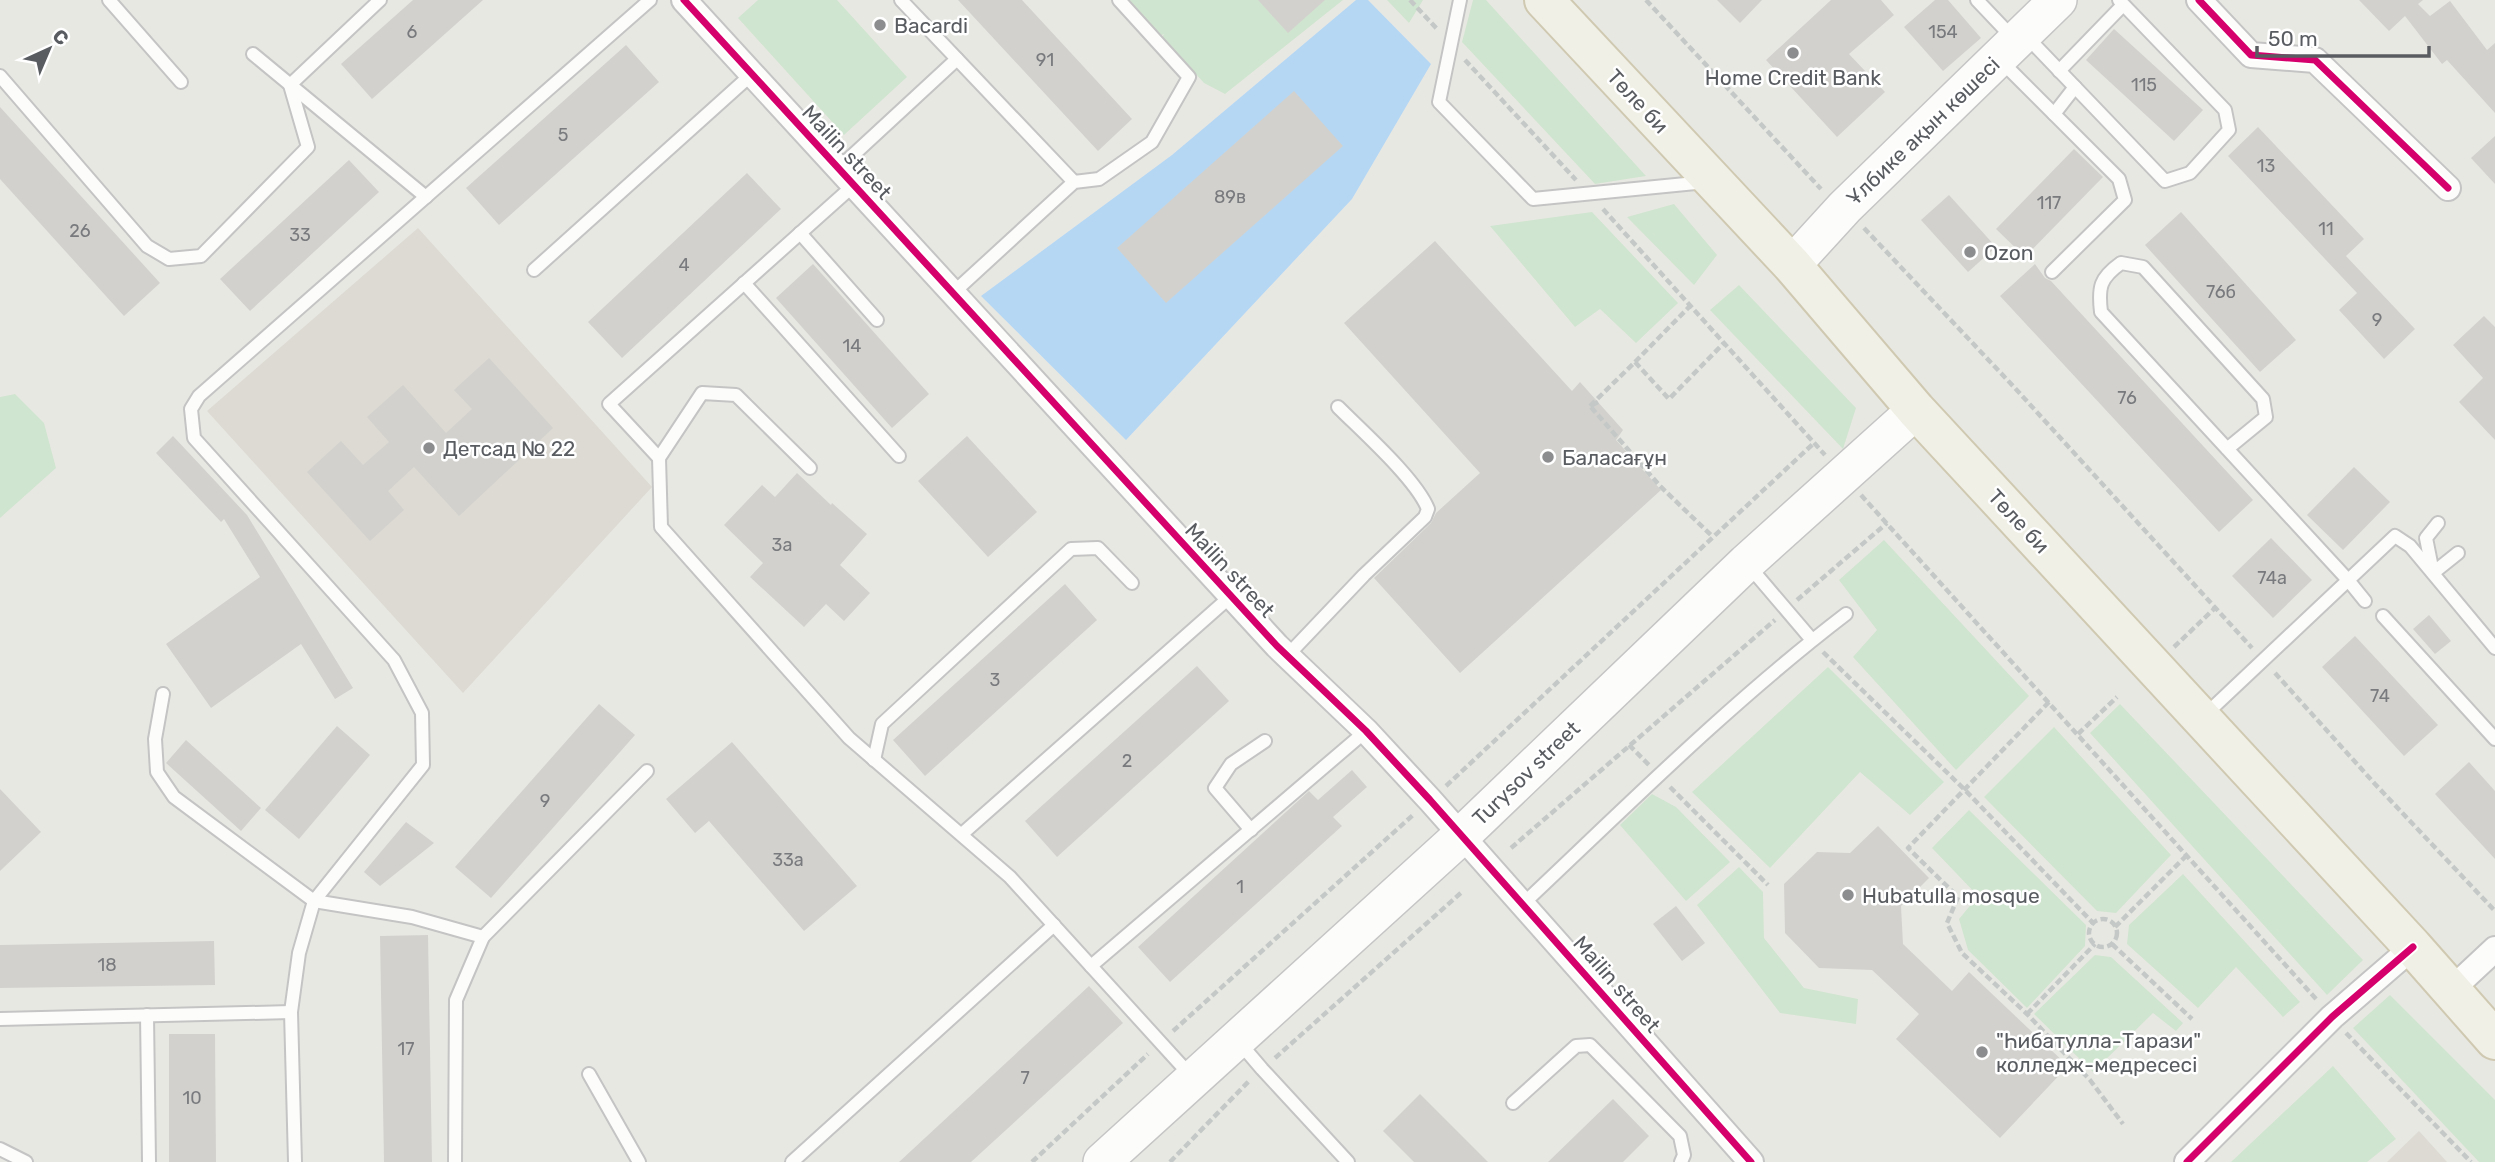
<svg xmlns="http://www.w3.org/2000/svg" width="2495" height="1162" font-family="Rubik,sans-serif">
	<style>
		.education { fill: #dcdad2 }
		.green { fill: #d0e5cf }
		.water { fill: #b5d7f4 }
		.building { fill: #d2d1ce }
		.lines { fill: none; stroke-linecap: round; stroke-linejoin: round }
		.service-casing { stroke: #c4c4c4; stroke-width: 16 }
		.minor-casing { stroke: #c4c4c4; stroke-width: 28 }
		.secondary-casing { stroke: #c5c5c5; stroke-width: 40 }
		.primary-casing { stroke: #d0c9b1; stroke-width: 42 }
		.path { stroke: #c4c9c7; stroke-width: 4.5; stroke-dasharray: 7 3.5; stroke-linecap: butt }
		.service { stroke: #fcfcfb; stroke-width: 12 }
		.minor { stroke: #fcfcfb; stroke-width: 24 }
		.secondary { stroke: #fcfcfb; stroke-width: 37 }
		.primary { stroke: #f1f0e6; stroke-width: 38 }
		.cycleway-casing { stroke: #fff; stroke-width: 11 }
		.cycleway { stroke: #d6006c; stroke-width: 7 }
		.poi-dot { fill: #8b8d8e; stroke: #fff; stroke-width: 2.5 }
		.labels { text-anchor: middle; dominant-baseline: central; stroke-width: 5; stroke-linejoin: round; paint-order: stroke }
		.number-label { font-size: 18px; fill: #787a7d }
		.poi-label { font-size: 21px; fill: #595c61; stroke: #fff; text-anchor: start }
		.street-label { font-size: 21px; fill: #595c61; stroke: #fff }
	</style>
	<rect width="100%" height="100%" fill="#e8e8e3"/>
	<g class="education">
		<path d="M418,228L652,487L463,693L207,411Z"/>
		<path d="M2419,1131L2447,1162H2387Z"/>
	</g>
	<g class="green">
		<path d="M758,0H837L907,77L844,135L738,18Z"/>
		<path d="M1128,0H1343L1225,94L1204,83L1162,37L1164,34L1160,36Z"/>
		<path d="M1387,0H1423L1409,23Z"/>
		<path d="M1473,0H1486L1646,176L1595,184L1462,42Z"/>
		<path d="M1674,204L1717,255L1694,285L1627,217Z"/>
		<path d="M1592,212L1678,303L1636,343L1600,309L1575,327L1490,226Z"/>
		<path d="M1739,285L1856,408L1843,449L1710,310Z"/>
		<path d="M15,394L44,423L56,468L0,518V397Z"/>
		<path d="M1884,540L2029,696L1956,770L1853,657L1877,630L1839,580Z"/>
		<path d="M1828,667L1944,782L1910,815L1860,772L1770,868L1692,792Z"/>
		<path d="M2120,704L2363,960L2327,995L2090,733Z"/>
		<path d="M2054,727L2171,855L2116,913L2097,911L1984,797Z"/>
		<path d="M1652,794L1676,807L1730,862L1686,901L1620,825Z"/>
		<path d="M1969,810L2086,925L2085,946L2027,1008L1968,950L1959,919L1978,896L1932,848Z"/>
		<path d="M1739,867L1763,892L1764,938L1804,988L1858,999L1856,1024L1780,1013L1697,905Z"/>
		<path d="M2183,874L2300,1002L2283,1017L2236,967L2198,1008L2127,944L2129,925Z"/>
		<path d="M2095,955L2111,957L2183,1023L2176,1031L2153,1013L2093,1072L2034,1014Z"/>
		<path d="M2390,995L2495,1100V1162H2479L2353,1028Z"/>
		<path d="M2333,1066L2396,1139L2367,1162H2231Z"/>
	</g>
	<path class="water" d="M1356,0H1368L1431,64L1352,199L1126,440L981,296L1172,155Z"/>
	<g class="building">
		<path d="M413,0H483L372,99L341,64Z"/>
		<path d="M958,0H1022L1132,119L1098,151Z"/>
		<path d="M1258,0H1325L1288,33Z"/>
		<path d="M1717,0H1762L1740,23Z"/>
		<path d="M1831,0H1881L1894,15L1849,54L1885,92L1837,137L1766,60Z"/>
		<path d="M1935,0H1948L1981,38L1943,71L1904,27Z"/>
		<path d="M2359,0H2423L2418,4L2430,16L2450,1L2487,50L2495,43V113L2447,60L2442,64L2405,16L2389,31Z"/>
		<path d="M2114,29L2203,110L2174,141L2086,60Z"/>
		<path d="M626,45L659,82L499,225L466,188Z"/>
		<path d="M1294,91L1343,146L1166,303L1117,248Z"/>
		<path d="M0,107L160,283L124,316L0,179Z"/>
		<path d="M2258,127L2364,239L2346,256L2415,329L2384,359L2339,310L2357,293L2228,156Z"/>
		<path d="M2495,136V184L2471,158Z"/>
		<path d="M2074,149L2103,177L2025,257L1996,229Z"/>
		<path d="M349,160L379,192L250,311L220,279Z"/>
		<path d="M747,173L781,209L622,358L588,322Z"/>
		<path d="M1949,195L1996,247L1968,272L1921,220Z"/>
		<path d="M2181,212L2296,340L2260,372L2145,245Z"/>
		<path d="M1435,241L1572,391L1580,382L1623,430L1616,440L1661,490L1460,673L1374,578L1431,523L1436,513L1480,473L1344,323Z"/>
		<path d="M813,264L929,394L892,428L776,298Z"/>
		<path d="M2035,264L2045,278L2051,281L2253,500L2219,532L2000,296Z"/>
		<path d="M2484,316L2495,327V440L2459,402L2483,378L2453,345Z"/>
		<path d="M489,358L553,428L459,516L414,467L388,491L404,510L370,541L307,472L341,441L363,465L389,442L367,417L403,385L446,433L472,409L454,390Z"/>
		<path d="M173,436L247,515L353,688L335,699L301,644L211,708L166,644L260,577L224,519L221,522L156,453Z"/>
		<path d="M967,436L1037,512L988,557L918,481Z"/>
		<path d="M2354,467L2390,502L2343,550L2307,515Z"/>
		<path d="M797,473L831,505L832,503L867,534L840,565L870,593L844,621L826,604L804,627L750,577L763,563L724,525L762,485L775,497Z"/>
		<path d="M2271,538L2312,580L2273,618L2232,576Z"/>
		<path d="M1065,584L1097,620L925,776L893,740Z"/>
		<path d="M2429,615L2451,641L2435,654L2413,629Z"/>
		<path d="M2355,636L2438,725L2404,756L2322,667Z"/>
		<path d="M1197,666L1229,701L1057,857L1025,821Z"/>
		<path d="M599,704L635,735L491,898L455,867Z"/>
		<path d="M337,726L370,755L299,839L265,810Z"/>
		<path d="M186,740L261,808L241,831L166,763Z"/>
		<path d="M732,742L857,886L804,931L709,821L695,833L666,799Z"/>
		<path d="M2469,762L2495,791V859L2435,794Z"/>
		<path d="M1352,770L1367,787L1333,817L1342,826L1170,982L1138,947L1309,791L1318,800Z"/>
		<path d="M0,789L41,832L0,871Z"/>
		<path d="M406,822L434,843L380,886L364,872Z"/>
		<path d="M1878,826L1929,878L1901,906L1903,944L1952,991L1969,972L2068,1066L2000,1138L1896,1039L1919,1014L1872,970L1819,968L1785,933L1784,884L1817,852L1850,853Z"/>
		<path d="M1676,906L1705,943L1682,961L1653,924Z"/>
		<path d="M428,935L432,1162H384L380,936Z"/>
		<path d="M214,941L215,985L0,988V945Z"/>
		<path d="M1089,986L1123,1023L971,1162H899Z"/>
		<path d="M169,1034H215L216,1162H169Z"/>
		<path d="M1420,1094L1488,1162H1414L1383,1131Z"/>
		<path d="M1613,1099L1649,1136L1623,1162H1548Z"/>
	</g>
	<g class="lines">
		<g class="service-casing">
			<g id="service">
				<path d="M109,0L181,82"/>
				<path d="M901,0L1074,182"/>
				<path d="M1460,0L1439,102L1533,199L1706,182"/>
				<path d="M1977,0L2013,38"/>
				<path d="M2026,36L2165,181L2190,173L2229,130L2225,110L2119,0"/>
				<path d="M253,54L426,197"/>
				<path d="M2001,61L2119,179L2125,200L2052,272"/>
				<path d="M2059,71L2123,5"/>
				<path d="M0,76L147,246L169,259L201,256L308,147L290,85L380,0"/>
				<path d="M2054,114L2075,87"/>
				<path d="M839,168L957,59"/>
				<path d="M800,233L877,320"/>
				<path d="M534,270L752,74"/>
				<path d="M744,283L899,456"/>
				<path d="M953,293L1074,182L1099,179L1152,142L1189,77L1119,0"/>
				<path d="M2227,449L2266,417L2263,399L2143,267L2121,263C2100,278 2098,287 2101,312L2348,580L2365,601"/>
				<path d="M659,458L609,404L854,185"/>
				<path d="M810,468L736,395L702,393L659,458L661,527L849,738L1010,877L1191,1076"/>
				<path d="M2438,523L2426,538L2433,573L2458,553"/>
				<path d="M1749,566L1812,640"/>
				<path d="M2383,616L2495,739"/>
				<path d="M1287,656L1364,575L1425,517L1428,509C1416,479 1363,432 1338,407"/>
				<path d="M163,694L155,739L157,772L174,797L314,901L412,917L483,937"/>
				<path d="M2205,715L2395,536L2410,546L2495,648"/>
				<path d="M874,760L882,724L1071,549L1098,548L1132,583"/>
				<path d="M1251,830L1215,788L1231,764L1265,741"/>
				<path d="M962,834L1231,596"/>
				<path d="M1523,904C1628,805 1731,702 1846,614"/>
				<path d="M1091,966L1366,731"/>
				<path d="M147,1015L149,1162"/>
				<path d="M0,1019L291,1012"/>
				<path d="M1239,1042L1262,1069L1348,1162"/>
				<path d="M589,1074L639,1162"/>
				<path d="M1513,1103L1576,1046L1590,1045L1680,1136L1684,1155L1681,1162"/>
				<path d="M0,1149L26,1162"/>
				<path d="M295,1162L291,1012L299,953L314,901L423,765L422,713L394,660L194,438L191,409L199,396L650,0"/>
				<path d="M455,1162L456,1000L483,937L647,771"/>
				<path d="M792,1162L1054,925"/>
			</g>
		</g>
		<g class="minor-casing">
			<g id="minor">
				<path d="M684,0L1277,646L1366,731L1430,800L1751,1162"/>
				<path d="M2199,0L2251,55L2315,60L2448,188"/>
				<path d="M2450,991L2495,949"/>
				<path d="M2187,1162L2332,1017L2413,947"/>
			</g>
		</g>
		<g class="secondary-casing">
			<g id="secondary">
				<path d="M1792,265L1845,207L2058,0"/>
				<path d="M1102,1162L1461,836L1746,563L1916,410"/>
			</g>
		</g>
		<g class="primary-casing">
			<path id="primary" d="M1544,0L1792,265L1916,410L2413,947L2495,1040"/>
		</g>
		<g class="path">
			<path d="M1410,0L1438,30"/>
			<path d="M1646,0L1821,189"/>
			<path d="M1465,60L1576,180"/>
			<path d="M1603,209L1825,455"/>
			<path d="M1864,228L2014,387L2252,648"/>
			<path d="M1635,362L1690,306"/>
			<path d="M1598,402L1590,406L1660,486L1713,537"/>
			<path d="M1590,406L1635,362L1669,399L1724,343"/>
			<path d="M1861,495L2317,1000"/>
			<path d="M1797,600L1887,523"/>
			<path d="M2174,647L2216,607"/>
			<path d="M1823,652L1965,790L2094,924"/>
			<path d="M2275,673L2375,784L2495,911"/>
			<path d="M2049,702L1908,848L1958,897L1947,923L1962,953L2027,1014L2090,1080L2123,1124"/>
			<path d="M2078,734L2117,697"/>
			<path d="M1629,745L1649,765"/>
			<path d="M1446,786L1814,443"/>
			<path d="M1670,787L1768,885"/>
			<path d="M1511,848L1775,620"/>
			<circle cx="2103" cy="933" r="14"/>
			<path d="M2115,927L2188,854"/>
			<path d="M2112,944L2192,1019"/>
			<path d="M2027,1014L2095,944"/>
			<path d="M1173,1031L1413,815"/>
			<path d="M2346,1033L2471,1162"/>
			<path d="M1275,1058L1463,891"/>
			<path d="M1032,1162L1148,1054"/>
			<path d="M1170,1162L1250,1080"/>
		</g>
		<use href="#service" class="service"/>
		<use href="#minor" class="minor"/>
		<use href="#secondary" class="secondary"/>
		<use href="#primary" class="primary"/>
		<g class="cycleway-casing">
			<g id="cycleway">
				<path d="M684,0L1277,646L1366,731L1430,800L1751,1162"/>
				<path d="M2199,0L2251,55L2315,60L2448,188"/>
				<path d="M2187,1162L2332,1017L2413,947"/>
			</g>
		</g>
		<use href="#cycleway" class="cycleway"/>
	</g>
	<g class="poi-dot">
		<circle cx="880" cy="25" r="7"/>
		<circle cx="1793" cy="53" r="7"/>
		<circle cx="1970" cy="252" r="7"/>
		<circle cx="429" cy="448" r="7"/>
		<circle cx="1548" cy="457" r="7"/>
		<circle cx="1848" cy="895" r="7"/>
		<circle cx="1982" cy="1052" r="7"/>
	</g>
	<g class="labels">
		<g class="number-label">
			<text x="412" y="32">6</text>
			<text x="1943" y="32">154</text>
			<text x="1045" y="60">91</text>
			<text x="2144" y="85">115</text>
			<text x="563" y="135">5</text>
			<text x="2266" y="166">13</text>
			<text x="1230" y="197">89в</text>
			<text x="2049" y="203">117</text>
			<text x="2326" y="229">11</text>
			<text x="80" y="231">26</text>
			<text x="300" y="235">33</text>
			<text x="684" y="265">4</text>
			<text x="2221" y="292">76б</text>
			<text x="2377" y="320">9</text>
			<text x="852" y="346">14</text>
			<text x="2127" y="398">76</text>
			<text x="782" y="545">3а</text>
			<text x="2272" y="578">74а</text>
			<text x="995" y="680">3</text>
			<text x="2380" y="696">74</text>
			<text x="1127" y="761">2</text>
			<text x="545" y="801">9</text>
			<text x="788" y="860">33а</text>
			<text x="1240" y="887">1</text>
			<text x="107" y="965">18</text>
			<text x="406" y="1049">17</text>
			<text x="1025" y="1078">7</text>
			<text x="192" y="1098">10</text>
		</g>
		<g class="poi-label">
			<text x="894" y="25">Bacardi</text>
			<text x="1793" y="77" text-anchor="middle">Home Credit Bank</text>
			<text x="1984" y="252">Ozon</text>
			<text x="443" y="448">Детсад № 22</text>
			<text x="1562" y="457">Баласағұн</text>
			<text x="1862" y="895">Hubatulla mosque</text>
			<text x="1996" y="1040">"Һибатулла-Тарази"<tspan x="1996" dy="24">колледж-медресесі</tspan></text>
		</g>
		<g class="street-label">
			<text transform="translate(1638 101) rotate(47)">Төле би</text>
			<text transform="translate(1923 131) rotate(-44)">Ұлбике ақын көшесі</text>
			<text transform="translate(847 152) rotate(47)">Mailin street</text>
			<text transform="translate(2019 521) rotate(47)">Төле би</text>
			<text transform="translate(1230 570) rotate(47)">Mailin street</text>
			<text transform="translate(1526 773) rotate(-44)">Turysov street</text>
			<text transform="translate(1617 984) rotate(49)">Mailin street</text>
		</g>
	</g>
	<g transform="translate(49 49) rotate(44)" stroke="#ffffff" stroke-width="5" paint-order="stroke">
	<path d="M0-5L12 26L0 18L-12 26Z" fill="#595c61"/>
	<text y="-10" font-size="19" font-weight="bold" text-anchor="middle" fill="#595c61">С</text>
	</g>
	<path d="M2257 46v10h172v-10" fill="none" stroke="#595c61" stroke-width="3.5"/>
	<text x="2268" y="46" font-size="21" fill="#595c61" stroke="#ffffff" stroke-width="5" paint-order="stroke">50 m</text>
</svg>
